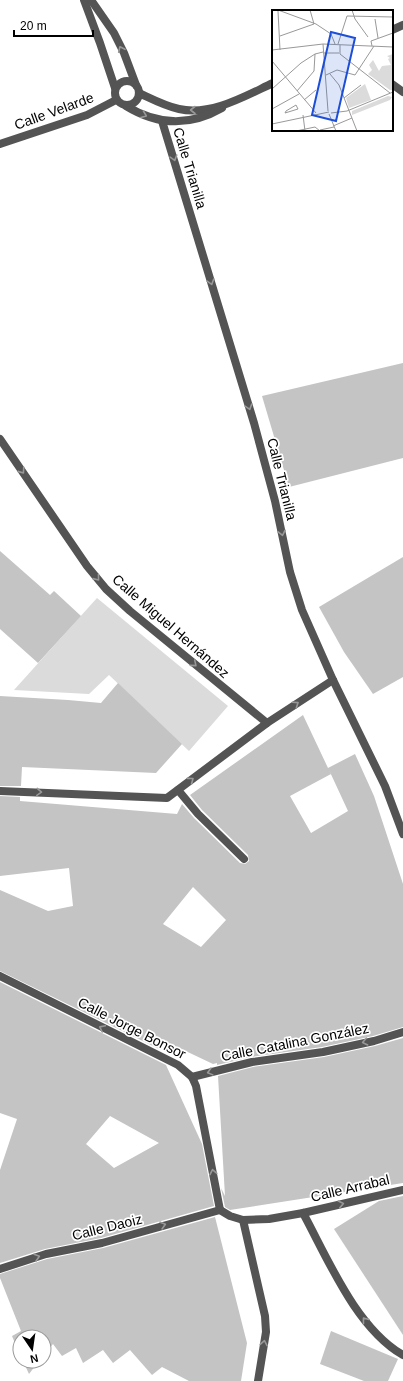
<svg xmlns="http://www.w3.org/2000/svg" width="403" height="1381" font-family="Helvetica,sans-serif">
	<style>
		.green { fill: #dbdbdb }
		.building { fill: #c4c4c4; fill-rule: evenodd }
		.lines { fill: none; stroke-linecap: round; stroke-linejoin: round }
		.minor { stroke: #545454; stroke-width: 8 }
		.tertiary { stroke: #545454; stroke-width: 8 }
		.oneway { stroke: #989898 }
		.labels { text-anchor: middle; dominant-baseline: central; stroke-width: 3.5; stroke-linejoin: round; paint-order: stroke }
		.street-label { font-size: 14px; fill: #000; stroke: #fff }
		.inset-road { fill: none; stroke: #999; stroke-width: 1 }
		.view { fill: #1d4ed8; fill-opacity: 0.15; stroke: #1d4ed8; stroke-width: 2 }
		.inset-edge { fill: none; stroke: #000; stroke-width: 2 }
	</style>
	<rect width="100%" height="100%" fill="#fff"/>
	<path class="green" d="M97,598L228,706L189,751L109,675L89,694L14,690Z"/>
	<g class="building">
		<path d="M403,363V458L289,487L262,396Z"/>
		<path d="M0,551L50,595L54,591L81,616L38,663L0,629Z"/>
		<path d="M403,557V677L373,694L344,652L319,607Z"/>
		<path d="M118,683L182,744L156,773L22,767L21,786H0V696L68,700L101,703Z"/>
		<path d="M303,715L328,768L355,754L374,796L403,884V1027L373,1036L322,1047L251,1057L217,1065V1063L213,1064L152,1035L159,1049L0,971V890L48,911L73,906L69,868L0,876V796L20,797V801L177,814L182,804L194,818L240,863L245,864L249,861L248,855L202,810L190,795ZM329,770L348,811L311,833L290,796L331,774ZM193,887L226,920L201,947L163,924Z"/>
		<path d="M0,982L166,1065L202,1144L214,1206L101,1238L45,1249L0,1263V1170L17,1119L0,1113ZM110,1116L159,1143L114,1168L86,1144Z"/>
		<path d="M403,1038V1183L230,1210L225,1207L221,1188L225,1196L218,1076L253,1067L324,1057L375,1046Z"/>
		<path d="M403,1196V1335L334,1229L379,1201Z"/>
		<path d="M215,1217L247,1343L241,1381H189L162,1367L152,1375L130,1350L113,1363L103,1350L83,1363L76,1348L62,1356L53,1344L44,1355V1337H20V1355L12,1336L21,1331L0,1278V1274L47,1259L103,1248Z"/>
		<path d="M331,1331L398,1359L388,1381H364L320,1364Z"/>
		<path d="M23,1361H39L29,1374Z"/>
	</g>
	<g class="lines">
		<g class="minor">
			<path d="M392,84L403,92"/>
			<path d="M162,121L254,423L275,501L290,572L302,610L333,680L385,786L403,834"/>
			<path d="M0,144L87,115L116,100"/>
			<path d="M0,439L87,566L106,589L130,611L267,723"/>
			<path d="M178,790L198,814L244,859"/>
			<path d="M0,791L167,798L267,723L333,680"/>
			<path d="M0,976L178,1065L192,1077L196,1086L220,1210"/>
			<path d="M192,1077L252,1062L323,1052L374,1041L403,1032"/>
			<path d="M220,1210L230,1216L243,1220L269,1219L303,1213L403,1190"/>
			<path d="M303,1213C328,1259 356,1328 403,1355"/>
			<path d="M243,1220L265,1316L266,1332L258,1381"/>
			<path d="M0,1269L46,1254L102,1243L220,1210"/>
		</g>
		<g class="tertiary">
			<path d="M84,0L100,43L115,88"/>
			<path d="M91,0L114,33L124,53L136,85"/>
			<path d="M392,30L403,25"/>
			<circle cx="127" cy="93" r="12"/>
			<path d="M139,93C152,99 165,106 179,109C212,116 245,96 273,83"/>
			<path d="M126,106C157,125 189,127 222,108"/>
		</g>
	</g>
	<defs><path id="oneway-chevron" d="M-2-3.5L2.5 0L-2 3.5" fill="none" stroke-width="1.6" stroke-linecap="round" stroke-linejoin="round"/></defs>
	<g class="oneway">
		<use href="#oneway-chevron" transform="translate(121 49) rotate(-115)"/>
		<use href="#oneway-chevron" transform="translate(193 110) rotate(180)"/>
		<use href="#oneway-chevron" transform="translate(144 115) rotate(21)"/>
		<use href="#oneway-chevron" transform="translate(174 158) rotate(73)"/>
		<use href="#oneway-chevron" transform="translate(211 282) rotate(73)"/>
		<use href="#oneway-chevron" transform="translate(249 407) rotate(73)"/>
		<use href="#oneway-chevron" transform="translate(22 471) rotate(55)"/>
		<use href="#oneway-chevron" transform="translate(282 533) rotate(78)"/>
		<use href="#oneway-chevron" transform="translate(97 578) rotate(51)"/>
		<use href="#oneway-chevron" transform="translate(194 664) rotate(40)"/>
		<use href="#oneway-chevron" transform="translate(296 704) rotate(-34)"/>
		<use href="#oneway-chevron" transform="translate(191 780) rotate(-37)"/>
		<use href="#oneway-chevron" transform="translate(39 792) rotate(3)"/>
		<use href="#oneway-chevron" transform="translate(102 1028) rotate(-153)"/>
		<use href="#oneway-chevron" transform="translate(365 1042) rotate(168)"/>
		<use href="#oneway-chevron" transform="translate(210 1072) rotate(165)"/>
		<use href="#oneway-chevron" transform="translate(213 1172) rotate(-101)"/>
		<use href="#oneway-chevron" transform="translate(341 1204) rotate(-13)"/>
		<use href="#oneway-chevron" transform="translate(163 1225) rotate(-16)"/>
		<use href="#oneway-chevron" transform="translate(37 1257) rotate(-16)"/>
		<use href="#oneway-chevron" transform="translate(365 1320) rotate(-128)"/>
		<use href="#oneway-chevron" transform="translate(264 1343) rotate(-80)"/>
	</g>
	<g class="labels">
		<g class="street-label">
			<text transform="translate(54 111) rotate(-20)">Calle Velarde</text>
			<text transform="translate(190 168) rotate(73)">Calle Trianilla</text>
			<text transform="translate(282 479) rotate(76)">Calle Trianilla</text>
			<text transform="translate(171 626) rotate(41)">Calle Miguel Hernández</text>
			<text transform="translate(132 1028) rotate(27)">Calle Jorge Bonsor</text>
			<text transform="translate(295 1042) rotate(-11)">Calle Catalina González</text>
			<text transform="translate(350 1188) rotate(-13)">Calle Arrabal</text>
			<text transform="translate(107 1227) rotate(-14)">Calle Daoiz</text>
		</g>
	</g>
	<g transform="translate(272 10)">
		<rect width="121" height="121" fill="#fff"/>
		<path d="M121,44V80H118L96,64L100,60L97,55L101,50L107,61L110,56L119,55L116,49L118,48L115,46ZM93,74L99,90L77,98L74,88ZM116,86L120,87L118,90L80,105V101Z" fill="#dbdbdb"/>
		<path class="inset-road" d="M6,0L44,14L59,24L63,34M80,0L83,9L96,27M6,1L8,40M103,9L106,28M8,26L42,14L38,0M51,34L56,101M66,34L75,6L121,7M68,35V44L118,83M100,36L99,31L121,23M0,40L51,34L121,37M51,43H67M0,51L44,103M58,64L67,75L85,121M54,65L65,60L83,65L102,36M0,79L29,53L43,44L51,42M25,81L42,61L43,44M72,88L89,75M32,90L44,80M24,95L26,99L13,103L14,101ZM0,99L27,84M59,103L75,101L121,82M57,104L64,121M31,105L33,121M0,114L57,102M61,116L80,108M48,120L62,117M24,121L43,117L48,121"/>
		<path class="view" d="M59,22L83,28L64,111L40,105Z"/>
		<rect width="121" height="121" class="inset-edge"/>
	</g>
	<g transform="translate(32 1349) rotate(167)"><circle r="19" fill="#ffffff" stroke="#999999"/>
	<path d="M0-3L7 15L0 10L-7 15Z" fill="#000000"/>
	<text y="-6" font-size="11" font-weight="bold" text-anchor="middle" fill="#000000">N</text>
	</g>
	<path d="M14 30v6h79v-6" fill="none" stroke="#000000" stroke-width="2"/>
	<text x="20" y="30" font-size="12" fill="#000000" stroke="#ffffff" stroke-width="3" paint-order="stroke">20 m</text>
</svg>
